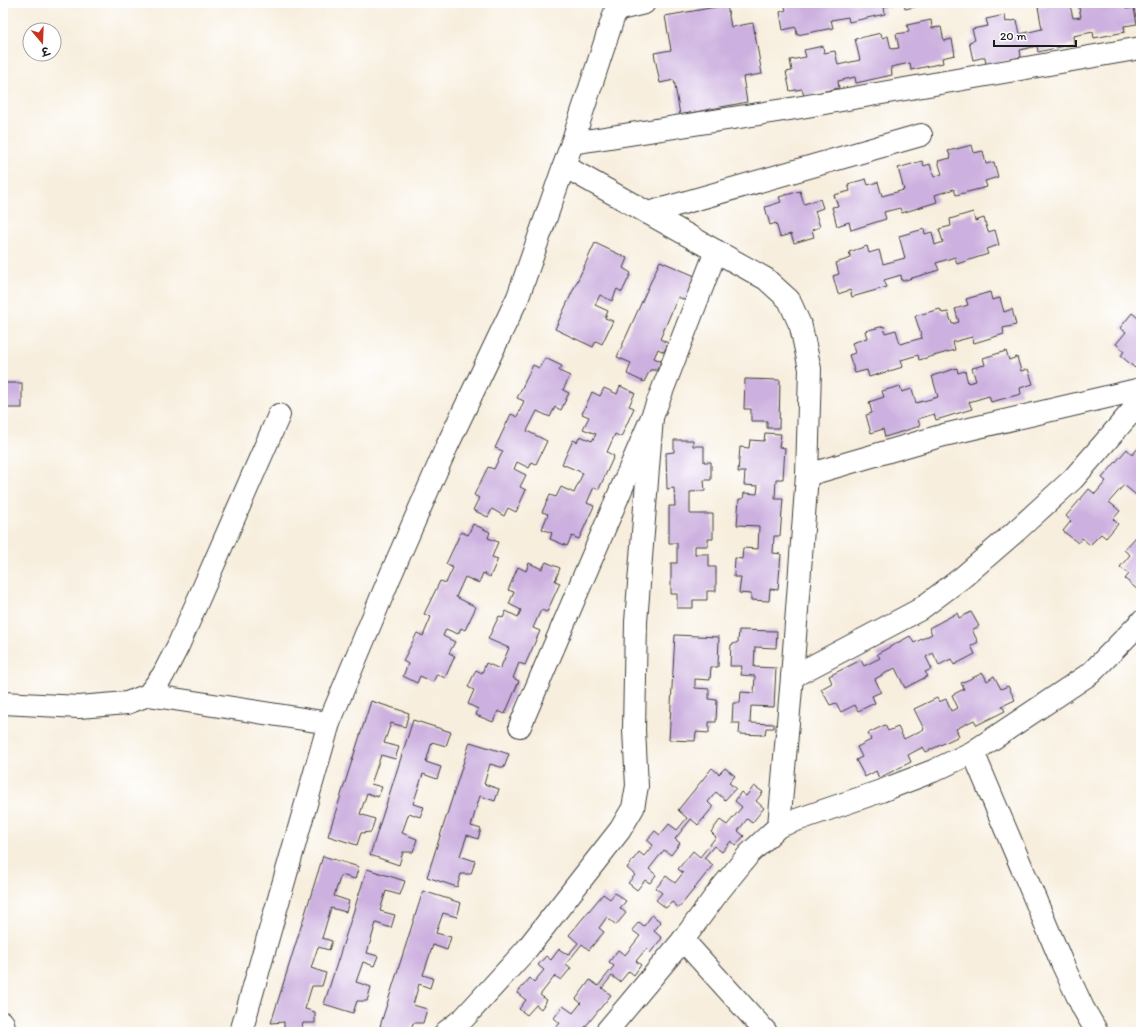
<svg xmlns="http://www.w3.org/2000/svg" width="1144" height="1035" font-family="Itim,'Playpen Sans Deva',sans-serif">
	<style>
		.building { fill: #ccb0df }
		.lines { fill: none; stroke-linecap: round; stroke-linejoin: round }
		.minor-casing { stroke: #3d3c39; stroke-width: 24 }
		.minor { stroke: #fff; stroke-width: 22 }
	</style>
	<rect width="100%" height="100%" fill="#fff"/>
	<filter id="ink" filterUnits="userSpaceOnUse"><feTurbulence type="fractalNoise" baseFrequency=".025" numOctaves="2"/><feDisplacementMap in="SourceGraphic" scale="8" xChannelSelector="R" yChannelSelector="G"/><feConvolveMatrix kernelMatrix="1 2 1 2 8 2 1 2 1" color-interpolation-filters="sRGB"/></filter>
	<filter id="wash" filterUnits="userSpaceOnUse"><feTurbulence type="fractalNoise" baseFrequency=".012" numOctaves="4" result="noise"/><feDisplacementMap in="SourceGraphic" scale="16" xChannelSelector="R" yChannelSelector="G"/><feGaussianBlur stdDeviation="0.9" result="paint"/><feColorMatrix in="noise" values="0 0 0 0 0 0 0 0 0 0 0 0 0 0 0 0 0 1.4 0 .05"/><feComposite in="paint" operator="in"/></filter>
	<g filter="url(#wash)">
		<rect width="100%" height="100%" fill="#f7eedd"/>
		<g id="blocks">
			<g class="building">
				<path d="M784,3H831V4L836,3L897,4L884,7L885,14L849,22L848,17L831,20L833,28L797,35L796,27L783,30L780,12L786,10Z"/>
				<path d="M904,3H928V4L905,9Z"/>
				<path d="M1058,3H1063L1064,6L1070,5L1073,18L1081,17L1078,3H1125L1126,9L1134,8L1137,24L1124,26L1125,32L1094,38L1093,32L1073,36L1074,44L1038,52L1037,46L1020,50L1021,57L986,65L985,57L973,60L969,42L975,40L972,29L988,26L986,19L1005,15L1006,22L1017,20L1020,34L1042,29L1038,7Z"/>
				<path d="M727,5L731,27L753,23L762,74L743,77L747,102L680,115L674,80L660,83L654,53L671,50L665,16Z"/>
				<path d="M931,20L932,28L941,27L944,41L952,39L955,55L942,58L943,63L911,70L910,63L891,67L892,75L856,83L855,77L838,81L839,88L804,96L802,89L790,91L786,72L792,71L790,60L806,57L804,50L823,46L824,53L835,51L838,65L860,60L855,39L881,33L882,38L888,36L891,49L899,48L896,34L909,32L907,25Z"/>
				<path d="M972,145L974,153L983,151L986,164L994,162L998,177L985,181L987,187L956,195L954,189L935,195L937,202L902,213L900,208L884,212L886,219L851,230L849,222L837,226L832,207L838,206L834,195L850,191L848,184L866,179L868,185L878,182L882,196L904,190L898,168L922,161L924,166L930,164L934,177L942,174L938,161L951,158L948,151Z"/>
				<path d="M800,191L804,204L820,199L823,208L815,211L820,227L812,230L814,237L794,243L791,234L780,237L776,223L770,225L765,207L781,202L779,197Z"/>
				<path d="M973,212L975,221L984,218L988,232L995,230L999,245L986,249L988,254L957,264L955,257L936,263L939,270L902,281L901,275L884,280L887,287L852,297L850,290L838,294L833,276L839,274L836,263L851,258L849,252L867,246L869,253L879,250L883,264L905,258L899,236L924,229L925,234L932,232L935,245L943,242L939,229L951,226L950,219Z"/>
				<path d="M595,243L627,258L623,268L631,273L622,292L617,289L612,301L600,295L595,305L608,311L605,318L613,321L602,344L596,341L593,347L555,329Z"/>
				<path d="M660,261L695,276L691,284L698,287L691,303L678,297L660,339L668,343L664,352L658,349L654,358L661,361L657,370H650L644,382L627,374L631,363L617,357Z"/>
				<path d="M990,292L992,300L1000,298L1004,312L1012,309L1016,325L1003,328L1004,334L974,343L972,337L953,342L955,350L919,360L918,355L901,360L903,367L869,377L867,370L855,373L849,355L855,353L852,343L867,338L865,331L884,326L885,333L896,330L900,344L922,338L915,316L940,309L942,313L948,312L952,324L959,322L955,309L968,305L966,299Z"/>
				<path d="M1132,313L1138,318L1141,314V361L1135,368L1121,356L1124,351L1116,344L1126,332L1120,328Z"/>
				<path d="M1006,351L1009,360L1017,357L1021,371L1028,369L1033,384L1020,388L1021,394L991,402L989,396L969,402L972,409L936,420L934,414L918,419L920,426L885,437L883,429L871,433L866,415L872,413L869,402L884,397L882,391L900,386L902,392L912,389L916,403L938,397L932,376L957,368L958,373L965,371L968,383L976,381L972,368L985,365L983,358Z"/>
				<path d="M545,358L562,366L559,371L570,376L563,390L569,393L561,410L555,407L550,417L537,411L527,431L547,441L536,464L532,462L529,468L517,462L514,469L526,475L520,487L526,490L516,512L508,508L504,516L492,509L488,517L473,510L479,498L474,495L488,467L494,469L503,451L495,448L511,414L517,417L524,401L517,398L533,365L539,368Z"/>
				<path d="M745,379L780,380L779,428H767V421H751V409H744Z"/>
				<rect x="3" y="383" width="19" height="25"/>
				<path d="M620,386L635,393L629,406L634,408L621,437L615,434L607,452L614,456L599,489L594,487L587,503L594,506L579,539L572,536L567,546L550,539L552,533L542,529L548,514L542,512L550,495L556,497L561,487L574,493L583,473L562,464L573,440L577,442L580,436L592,441L596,434L583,429L589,417L582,414L592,392L600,396L604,388L617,394Z"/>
				<path d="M765,433L781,434L779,447L785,448L783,479H776L775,499H783L780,536H774L773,553L781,554L778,590L770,589L769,601L751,600V594L739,593L741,577H734L735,558L742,559L743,548L758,549L759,526L737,525L739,499H743L744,493L757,494L758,486L744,485L745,472H738L740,447L749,448L750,440L764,441Z"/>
				<path d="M674,440H693V446H704V462H711V480H704L705,491L690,492V514H713V539H708V546H695V554H709V567H716V591H707V600H693V608H677V594H671V563H677V543H669V506H675L674,488L667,489L666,453L674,452Z"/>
				<path d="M1141,445V499L1124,485L1109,502L1120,511L1113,519L1118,524L1106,538L1101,534L1090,545L1082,538L1078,543L1063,531L1071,521L1066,516L1089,489L1095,494L1106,481L1102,478L1127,449L1132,455Z"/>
				<path d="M473,524L490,532L488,538L498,542L492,557L498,559L490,577L483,573L479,583L465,577L456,597L476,607L465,630L461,628L458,634L446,629L443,636L455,642L449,653L455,656L445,678L437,674L433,682L420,676L417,683L403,676L408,664L403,661L417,633L423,636L431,617L424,614L440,581L446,583L453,568L446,564L461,532L468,535Z"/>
				<path d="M1137,536L1141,540V589L1139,591L1125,579L1129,574L1120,567L1130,555L1124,550Z"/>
				<path d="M546,562L560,568L555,581L560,583L547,612L541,610L533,628L540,631L525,665L519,663L513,678L519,681L505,714L498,711L493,722L476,715L478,709L468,704L474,690L468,687L476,670L482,673L486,663L500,669L509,648L488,639L499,616L503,618L506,611L518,617L521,610L509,604L514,592L508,590L518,567L526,571L529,563L542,569Z"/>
				<path d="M971,612L979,626L972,630L978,642L971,646L975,654L954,665L951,659L939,665L933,653L926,657L932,669L925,672L928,676L905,688L895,668L875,679L881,692L872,696L875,703L858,711L855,705L841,712L836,703L830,705L821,689L832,683L829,676L861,660L864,666L880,658L877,654L910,636L914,643L932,634L929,628L957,613L959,618Z"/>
				<path d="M739,630L777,631L776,648L755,647L754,667L776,668L774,707L751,706L750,723L774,724V728H766L765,735L739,734L740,723H732L733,703H740L741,692L754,693L755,676L741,675L742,666H730L731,645L738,642Z"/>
				<path d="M675,635L719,637L718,667H711L710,680L695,679V688L709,689V699L717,700L716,722H709V733L696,732L695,741L669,740Z"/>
				<path d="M983,673L987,681L994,676L1001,689L1008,686L1015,700L1002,706L1005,711L977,725L974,720L956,729L959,736L926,752L923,747L908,755L911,762L879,778L876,771L865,777L856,760L862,757L857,747L871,740L868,733L885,725L888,731L898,727L904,739L924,729L914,709L937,698L939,702L946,699L951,711L958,708L952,695L964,689L961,683Z"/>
				<path d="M371,701L409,713L405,727L391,723L384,743L399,747L395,759L381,755L371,784L382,787L378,797L367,793L360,814L375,819L371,832L361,833L357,845L328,836Z"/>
				<path d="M413,720L451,732L446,746L432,742L426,762L441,767L437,779L423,774L413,804L424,807L420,817L409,813L402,833L417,839L413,852H403L399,865L370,855Z"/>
				<path d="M470,742L509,754L504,768L490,764L484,784L499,789L495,801L480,796L471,826L481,829L478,839L467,835L460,856L475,861L471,874H461L457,887L427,877Z"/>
				<path d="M712,768L719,774L725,768L735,776L729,783L736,788L725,800L716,792L708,802L713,807L698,825L691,819L675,839L680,843L671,855L664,850L649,869L656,875L650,883L645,880L637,890L628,883L635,875L627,868L639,852L644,856L653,845L647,840L655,831L660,835L669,824L677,830L687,818L678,810Z"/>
				<path d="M754,786L763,792L756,801L764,808L752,823L747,819L738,831L744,836L736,845L731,841L722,852L714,846L704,858L713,865L679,908L672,902L666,908L656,900L662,893L656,888L666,876L675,883L683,873L678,869L693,851L700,857L716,837L711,832L720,820L727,825L742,807L735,801L741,792L746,796Z"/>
				<path d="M323,856L359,867L355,879L341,875L334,896L349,901L346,912L331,908L322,938L332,941L329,950L318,947L311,968L326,973L322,986H312L305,1009L315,1012V1023H303L301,1032H284V1022L271,1023Z"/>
				<path d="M367,869L405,881L400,895L386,891L380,911L395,915L391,928L376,923L367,953L378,956L374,966L363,962L356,982L371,987L367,1001H357L353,1013L324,1004Z"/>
				<path d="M423,891L461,903L457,917L443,913L436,933L451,937L447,950L433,945L423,975L433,978L430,988L419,984L413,1005L427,1009L423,1023H413L410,1032H399L380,1026Z"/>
				<path d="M615,893L626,901L620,908L626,913L616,925L607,917L599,928L604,932L589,950L582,944L566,964L571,968L561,980L555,976L540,995L547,1000L541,1009L536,1005L527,1015L519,1009L526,1000L517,993L530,978L534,982L544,970L538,965L546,956L551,960L559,949L568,955L578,943L569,935L603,894L610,899Z"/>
				<path d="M652,915L661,922L654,931L662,938L650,953L646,949L636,961L641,965L634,975L629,971L620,982L612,976L602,988L611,995L581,1032H557L554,1030L560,1023L554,1018L563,1006L573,1013L581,1003L576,999L590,980L598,986L614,966L609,962L618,950L625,955L640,936L632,930L639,922L644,926Z"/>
			</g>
		</g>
	</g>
	<g filter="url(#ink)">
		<use href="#blocks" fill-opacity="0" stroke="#3d3c39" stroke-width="1"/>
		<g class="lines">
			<g class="minor-casing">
				<g id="minor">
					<path d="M616,10L644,3"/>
					<path d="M572,143L790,109L1141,48"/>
					<path d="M564,166L766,279L789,300L801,327L810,369L807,475L792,677L779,826"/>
					<path d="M648,213L921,135"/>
					<path d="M807,475L944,435L1141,389"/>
					<path d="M792,677L919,610L963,577L1016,531L1073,479L1141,401"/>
					<path d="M148,695L329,723"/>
					<path d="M3,703L79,707L127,703L148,695L163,675L178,646L279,415"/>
					<path d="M520,726L652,417L716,251"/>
					<path d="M973,752L1062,963L1083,1008L1097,1032"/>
					<path d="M683,940L766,1032"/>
					<path d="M3,1023L5,1032"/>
					<path d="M241,1032L329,723L389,579L447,446L518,297L572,143L618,3"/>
					<path d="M446,1032L464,1018L526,950L620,830L633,808L637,786L634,730L636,622L652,417"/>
					<path d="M606,1032L683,940L719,891L749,854L779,826L881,791L933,771L973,752L1091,673L1141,622"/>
				</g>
			</g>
			<use href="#minor" class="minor"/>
		</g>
	</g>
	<rect width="1144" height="1035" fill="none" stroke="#fff" stroke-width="16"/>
	<g transform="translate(42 42) rotate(161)"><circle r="19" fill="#ffffff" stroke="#a4a4a4"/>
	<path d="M0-3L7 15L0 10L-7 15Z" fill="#c8321e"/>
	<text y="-6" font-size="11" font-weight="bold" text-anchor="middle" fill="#1c1c1c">उ</text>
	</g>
	<path d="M994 40v6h82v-6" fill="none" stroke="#1c1c1c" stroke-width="2"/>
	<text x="1000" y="40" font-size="12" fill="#1c1c1c" stroke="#ffffff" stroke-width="3" paint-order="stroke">20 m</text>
</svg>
